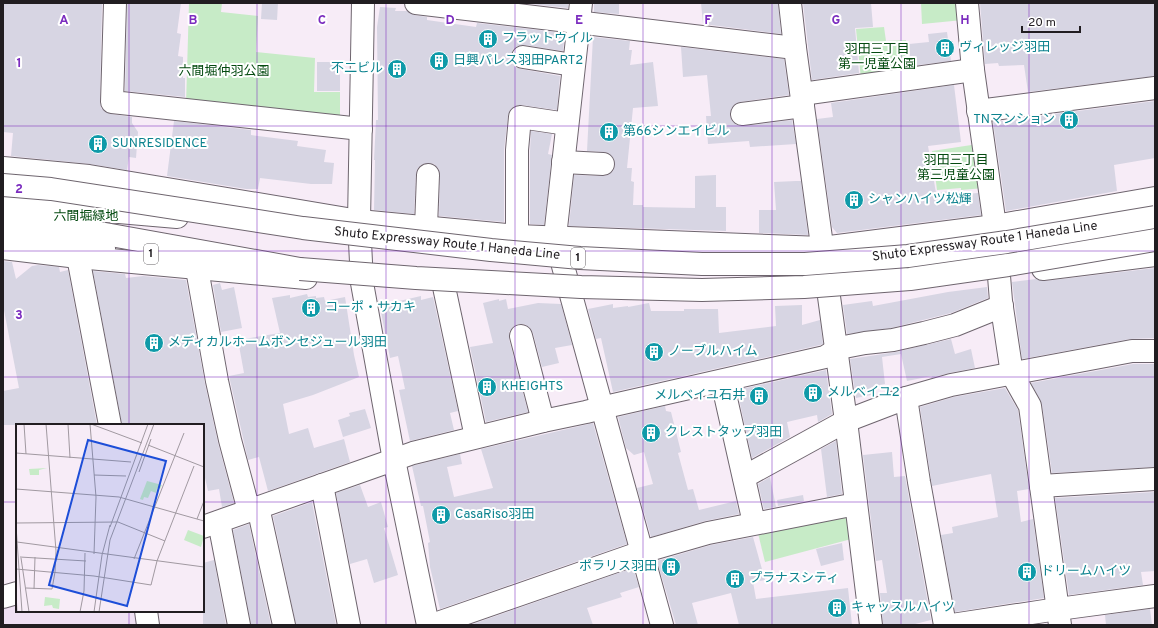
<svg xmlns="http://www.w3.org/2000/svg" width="1158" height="628" font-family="Overpass,'Noto Sans JP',sans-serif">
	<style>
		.commercial { fill: #efe0f3 }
		.green { fill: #c7ebc7 }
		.building { fill: #d7d5e3 }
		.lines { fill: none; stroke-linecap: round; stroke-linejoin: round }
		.minor-casing { stroke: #6e656e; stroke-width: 24 }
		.highway-casing { stroke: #6e656e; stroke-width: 24 }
		.minor { stroke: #fff; stroke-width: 22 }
		.highway { stroke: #fff; stroke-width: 22 }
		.highway-bridge-casing { stroke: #6e656e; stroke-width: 24; stroke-linecap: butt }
		.highway-bridge { stroke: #fff; stroke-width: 22 }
		.grid { fill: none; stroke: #7b2cbf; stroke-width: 1; stroke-opacity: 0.55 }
		.labels { text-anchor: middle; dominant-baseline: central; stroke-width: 4; stroke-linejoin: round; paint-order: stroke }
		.shield { fill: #fff; stroke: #646164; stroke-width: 1 }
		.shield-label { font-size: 12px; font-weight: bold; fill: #211d21 }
		.culture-label { font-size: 13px; fill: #0d838f; stroke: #fff; text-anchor: start }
		.park-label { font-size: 13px; fill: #044a10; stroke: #fff }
		.street-label { font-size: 13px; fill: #211d21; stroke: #fff }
		.inset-road { fill: none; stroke: #a199a1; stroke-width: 1 }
		.view { fill: #1d4ed8; fill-opacity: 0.15; stroke: #1d4ed8; stroke-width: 2 }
		.inset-edge { fill: none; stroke: #211d21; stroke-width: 2 }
		.grid-label { font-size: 13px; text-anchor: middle; font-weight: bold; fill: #7b2cbf; stroke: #fff; stroke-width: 4; stroke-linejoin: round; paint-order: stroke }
	</style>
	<rect width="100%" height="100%" fill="#f7ecf7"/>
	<path class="commercial" d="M17,597V611H142L144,625H3V602Z"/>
	<g class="green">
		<path d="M189,3H222L221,12L258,16L256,52L315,58L314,92H340V115L336,119L186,105Z"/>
		<path d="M921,3H962L963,20L922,24Z"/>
		<path d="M884,27L886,41L906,40L909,73L861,79L856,29Z"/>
		<path d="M978,144L984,188L961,190V188L937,190L932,151Z"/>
		<path d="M848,510L855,538L765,562L757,529Z"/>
	</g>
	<g class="building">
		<path d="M3,3H102L100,102L101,108L105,112L111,114L132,117V123L138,132L136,158L129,157L127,170L90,164L11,156L13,133L3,132Z"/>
		<path d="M127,3H181L177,33L181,34L178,56L183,57V78H185V97L125,91Z"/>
		<path d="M262,3H278L277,20L261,19Z"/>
		<path d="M522,3H568V8Z"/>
		<path d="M594,3H619V14L594,12Z"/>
		<path d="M701,3H778L781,34L703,24Z"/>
		<path d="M803,3H871L873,27L855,28L859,73L812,80Z"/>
		<path d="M980,3H1155V76L1028,92L1024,65L999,66L998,63L985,64Z"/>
		<path d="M380,7L396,8L395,11H407L414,15L427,17V20L476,27L477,23L565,33L563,51L525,45L518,46L513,49L511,55L512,62L515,67L521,69L560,76L557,110L521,105L515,106L510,110L508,116L504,150V222L439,216L440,175L439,169L434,164L429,163L422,164L417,169L416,174L414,214L374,210L375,160H374L376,120H378L377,27Z"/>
		<path d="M947,32L951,61L911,66L909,44L929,42L928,34Z"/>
		<path d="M593,37L630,41L629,50H632L630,65L653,62L658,106L633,108L627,168H632L631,181L634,182L633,205H643V207L695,208V176L716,175V207H726V231L569,226L574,175L602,176L608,175L613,171L615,165L614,159L609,153L604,152L587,151Z"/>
		<path d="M681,47L784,59L789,95L740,102L735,104L731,109L730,116L732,121L737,125L743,126L792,120L796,144L750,147L749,141L708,144L706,116H711L707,75L683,77Z"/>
		<rect x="317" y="62" width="23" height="29"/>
		<path d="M954,85L961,142L928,146L936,193L950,191L951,195L978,193L981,215L837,233L832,227L817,119L833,117L831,103Z"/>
		<path d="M1155,101V158L1114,165L1117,191L1006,211L993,122Z"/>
		<path d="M174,121L251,130V135L298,141L297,146L326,150L324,162L334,163L332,184H311L260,178L258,189H246L167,176Z"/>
		<path d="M531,131L552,134L548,154L552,155L544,225L530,224V151Z"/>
		<path d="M796,181H801L808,235L759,233V210H776L774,182Z"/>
		<path d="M3,261L12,262L16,279L32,266L38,265L59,267L60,272L68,270L97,425H3V391L19,388L3,305Z"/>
		<path d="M1155,268V338L1130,339L1022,359L1012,282L1036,279L1045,281Z"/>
		<path d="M93,271L125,274L126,278L143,276L186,280L205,384L218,443L234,503L222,507L219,489L208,491L203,469V425H122Z"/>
		<path d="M220,283L222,290L234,287L242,328L221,332L213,285Z"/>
		<path d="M987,287L988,298L951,313L891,328L847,334L843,305L872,301L873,306L948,292Z"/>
		<path d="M307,294L308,297L316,296V298L324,297L325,301L345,297L354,355L359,377L313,395L283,404L289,434L308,428L314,448L344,439L350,462L268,491L259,457L248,460L229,376L244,373L238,340L280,333L272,298L290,295V298Z"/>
		<path d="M421,296V300L433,297L458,411L450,413L454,430L410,441L399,390L405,389L398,356L390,358L380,307H382V305Z"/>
		<path d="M499,299V301L506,299L508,309L538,303L561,304L572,345L555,348L559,363L542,367L533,333L530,328L524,324H518L513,327L509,332V339L528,412L486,422L470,347L493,343L483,303Z"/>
		<path d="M649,303L651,311H684V309H718L719,333L776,326L775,306L802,305V325L820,320L823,344L820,345L613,392L601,338L596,339L588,309L613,304V308L628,306V307Z"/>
		<path d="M951,339L955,354L971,349L975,368L949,373L931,378L932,376L907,381L901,354L882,357L885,384L874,386L876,394L856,398L850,359L896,352Z"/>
		<path d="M1133,364H1155V467L1052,473L1042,404L1031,383Z"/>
		<path d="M826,370L832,414L818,422L817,415L787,422L790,437L752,458L737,390Z"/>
		<path d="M1005,388L1018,410L1029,489L1017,491L1021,522L1033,519L1044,598L955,612L941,535L953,533L952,527L998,517L991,474L932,486L920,407L954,397Z"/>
		<path d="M665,406L666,411L671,412L681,452L678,453L688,490L693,489L699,510L736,501L739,514L705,521L651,537L637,488L653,484L644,452L634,455L626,448L618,417Z"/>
		<path d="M365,409L371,428L343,437L338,420L350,416L349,413Z"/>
		<path d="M593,423L627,544L440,609L430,567L428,543L430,542L423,506H421L412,466L460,454L462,464L447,467L454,497L493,488L481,449Z"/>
		<path d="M836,441L842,494L827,497L821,449Z"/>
		<path d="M892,452L894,477L905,476L931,620L911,625H883L880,593H887L882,560L876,561L863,455Z"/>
		<path d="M770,477L776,507L764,509L758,484Z"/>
		<path d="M360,485L368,507L381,502L388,527L384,528L398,575L374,583L367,559L350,564L336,493Z"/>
		<path d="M1155,492V571L1141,572L1143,585L1069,595L1055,498Z"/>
		<path d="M803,495L804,501L778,506L777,500Z"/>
		<path d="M312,502L336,625H296L273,516Z"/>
		<path d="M249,524L271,625H251L233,530Z"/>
		<path d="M753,537L765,580L753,582L756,599L848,588L852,625H739L731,593L692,603L698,625H676L657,561L711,545Z"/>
		<path d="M842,543L844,560L821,566L816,549Z"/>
		<path d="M214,560L226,625H203V563Z"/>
		<path d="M633,568L639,587L620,593L622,597L587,608L593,625H470Z"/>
		<path d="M1150,609L1152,625H1106L1105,615Z"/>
	</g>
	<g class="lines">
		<g class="minor-casing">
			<g id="minor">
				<path d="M115,3L112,102L361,129"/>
				<path d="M363,3L359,221L362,283L394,460L428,625"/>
				<path d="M416,3L795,48"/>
				<path d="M581,3L555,237L662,625"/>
				<path d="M790,3L795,48L846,421L871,625"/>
				<path d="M967,3L973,70L995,226L1001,301L1012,374L1030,406L1060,625"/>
				<path d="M523,57L573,65"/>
				<path d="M802,94L973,70"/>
				<path d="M978,111L1155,88"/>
				<path d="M742,114L803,106"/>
				<path d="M563,162L603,164"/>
				<path d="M3,168L89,176L359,221L517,236L822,248L995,226L1155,198"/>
				<path d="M426,227L428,175"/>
				<path d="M517,236V150L520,117L567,124"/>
				<path d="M3,248L78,257L306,278"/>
				<path d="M78,257L110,425"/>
				<path d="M197,269L217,381L230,440L249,511"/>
				<path d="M1043,269L1155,255"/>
				<path d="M444,287L476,437"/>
				<path d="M521,336L543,421"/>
				<path d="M722,381L754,523"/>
				<path d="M906,398L919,482L945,625"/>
				<path d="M744,477L846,421L906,398L951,385L1132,351H1155"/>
				<path d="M322,485L349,625"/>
				<path d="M1041,486L1155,479"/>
				<path d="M258,507L284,625"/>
				<path d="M219,522L239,625"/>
				<path d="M203,527L413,453L543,421L586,412L614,405L825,357L839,348L865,343L893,340L924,333L955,325L1002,306"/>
				<path d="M3,597L17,593"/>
				<path d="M146,611L148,625"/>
				<path d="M432,625L642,552L708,533L856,504"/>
				<path d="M952,625L1051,610L1155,596"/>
			</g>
		</g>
		<g class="highway-casing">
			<g id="highway">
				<path d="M3,202L177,217"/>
				<path d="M3,218L44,223L300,269"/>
				<path d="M3,236L104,248"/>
			</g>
		</g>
		<use href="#minor" class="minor"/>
		<use href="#highway" class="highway"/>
		<g class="highway-bridge-casing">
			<g id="highway-bridge">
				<path d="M3,185L51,189L303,228L491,250L580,258L702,264H805L908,256L1007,242L1155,217"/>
				<path d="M300,269L416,278L581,287L702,290L804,287L910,279L1008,265L1155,240"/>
			</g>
		</g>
		<use href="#highway-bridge" class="highway-bridge"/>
	</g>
	<path class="grid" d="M129,3V425M257,3V625M386,3V625M515,3V625M643,3V625M772,3V625M901,3V625M1029,3V625M3,126H1155M3,251H1155M3,377H1155M3,502H17M203,502H1155M129,611V625"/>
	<defs>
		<g id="building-disc" transform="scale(1)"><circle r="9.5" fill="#0f9aa8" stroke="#fff"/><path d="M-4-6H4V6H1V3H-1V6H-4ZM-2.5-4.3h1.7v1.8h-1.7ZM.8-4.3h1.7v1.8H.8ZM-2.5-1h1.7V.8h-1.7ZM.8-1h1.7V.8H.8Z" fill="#fff"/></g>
	</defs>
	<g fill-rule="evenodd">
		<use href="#building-disc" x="488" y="39"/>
		<use href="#building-disc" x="945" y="48"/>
		<use href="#building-disc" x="439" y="61"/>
		<use href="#building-disc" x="397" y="69"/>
		<use href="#building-disc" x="1069" y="120"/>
		<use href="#building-disc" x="609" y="132"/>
		<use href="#building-disc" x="98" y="144"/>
		<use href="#building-disc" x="854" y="200"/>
		<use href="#building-disc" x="311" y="308"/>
		<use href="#building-disc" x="154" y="343"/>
		<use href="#building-disc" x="654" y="352"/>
		<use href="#building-disc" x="487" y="387"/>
		<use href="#building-disc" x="813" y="393"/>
		<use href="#building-disc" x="759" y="396"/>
		<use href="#building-disc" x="651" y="433"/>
		<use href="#building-disc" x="441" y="515"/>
		<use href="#building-disc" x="671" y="567"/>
		<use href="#building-disc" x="1027" y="572"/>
		<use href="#building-disc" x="735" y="579"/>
		<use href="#building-disc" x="837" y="608"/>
	</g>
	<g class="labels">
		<g class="shield">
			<rect x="144" y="244" width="14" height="20" rx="3"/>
			<rect x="571" y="248" width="14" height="20" rx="3"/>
		</g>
		<g class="shield-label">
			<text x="151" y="254">1</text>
			<text x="578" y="258">1</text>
		</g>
		<g class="culture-label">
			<text x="502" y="39">フラットウイル</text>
			<text x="959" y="48">ヴィレッジ羽田</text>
			<text x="453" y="61">日興パレス羽田PART2</text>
			<text x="383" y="69" text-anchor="end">不二ビル</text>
			<text x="1055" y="120" text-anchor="end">TNマンション</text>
			<text x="623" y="132">第66シンエイビル</text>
			<text x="112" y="144">SUNRESIDENCE</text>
			<text x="868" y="200">シャンハイツ松輝</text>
			<text x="325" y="308">コーポ・サカキ</text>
			<text x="168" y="343">メディカルホームボンセジュール羽田</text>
			<text x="668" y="352">ノーブルハイム</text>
			<text x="501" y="387">KHEIGHTS</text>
			<text x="827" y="393">メルベイユ2</text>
			<text x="745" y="396" text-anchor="end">メルベイユ石井</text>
			<text x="665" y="433">クレストタップ羽田</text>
			<text x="455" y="515">CasaRiso羽田</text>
			<text x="657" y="567" text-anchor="end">ポラリス羽田</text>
			<text x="1041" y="572">ドリームハイツ</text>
			<text x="749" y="579">プラナスシティ</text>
			<text x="851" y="608">キャッスルハイツ</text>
		</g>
		<g class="park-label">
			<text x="877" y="50">羽田三丁目<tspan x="877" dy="15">第一児童公園</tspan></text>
			<text x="224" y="72">六間堀仲羽公園</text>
			<text x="956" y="161">羽田三丁目<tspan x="956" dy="15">第三児童公園</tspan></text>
			<text x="86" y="217">六間堀緑地</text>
		</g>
		<g class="street-label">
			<text transform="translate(985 242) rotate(-8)">Shuto Expressway Route 1 Haneda Line</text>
			<text transform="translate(447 244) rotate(6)">Shuto Expressway Route 1 Haneda Line</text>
		</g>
	</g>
	<g transform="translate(16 424)">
		<rect width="188" height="188" fill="#f7ecf7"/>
		<path d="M31,44L23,46V51H14L13,45ZM131,57L146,61L144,65L141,64L140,69L135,67L132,74L128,73L127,76L124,75ZM172,106L188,112L185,123L168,116ZM29,173L44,175L43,185L37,184L36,181L28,182Z" fill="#c7ebc7"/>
		<path class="inset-road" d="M8,0L10,30M52,0L54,34M74,0L80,73L78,130M75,0L126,19M132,21L188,43M0,29L115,38M123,48L135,15M78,51L110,52M0,65L103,73L188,97M181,95L188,77M0,99L102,98L149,117M0,102L6,188M94,103L132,0M1,118L188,143M4,133L70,137M5,134L13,188M118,135L168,9M0,145L78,152L135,161L141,137L178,42M10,164L36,165L39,148L40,127L30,0M18,165L19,133M0,169L1,188M64,188L68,167L69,129M78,188L86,131L94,101M83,188L94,116L138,0"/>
		<path class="view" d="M72,16L150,37L111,182L33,161Z"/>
		<rect width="188" height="188" class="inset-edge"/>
	</g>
	<g class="grid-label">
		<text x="64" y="24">A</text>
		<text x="193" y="24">B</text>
		<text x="322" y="24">C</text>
		<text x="450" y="24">D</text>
		<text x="579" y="24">E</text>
		<text x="708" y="24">F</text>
		<text x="836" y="24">G</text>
		<text x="965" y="24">H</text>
		<text x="19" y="67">1</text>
		<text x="19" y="193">2</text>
		<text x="19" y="319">3</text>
	</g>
	<rect width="1158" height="628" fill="none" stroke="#211d21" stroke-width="8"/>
	<path d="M1022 26v6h58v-6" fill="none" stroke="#211d21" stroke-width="2"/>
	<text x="1028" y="26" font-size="12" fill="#211d21" stroke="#ffffff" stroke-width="3" paint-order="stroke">20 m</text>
</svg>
